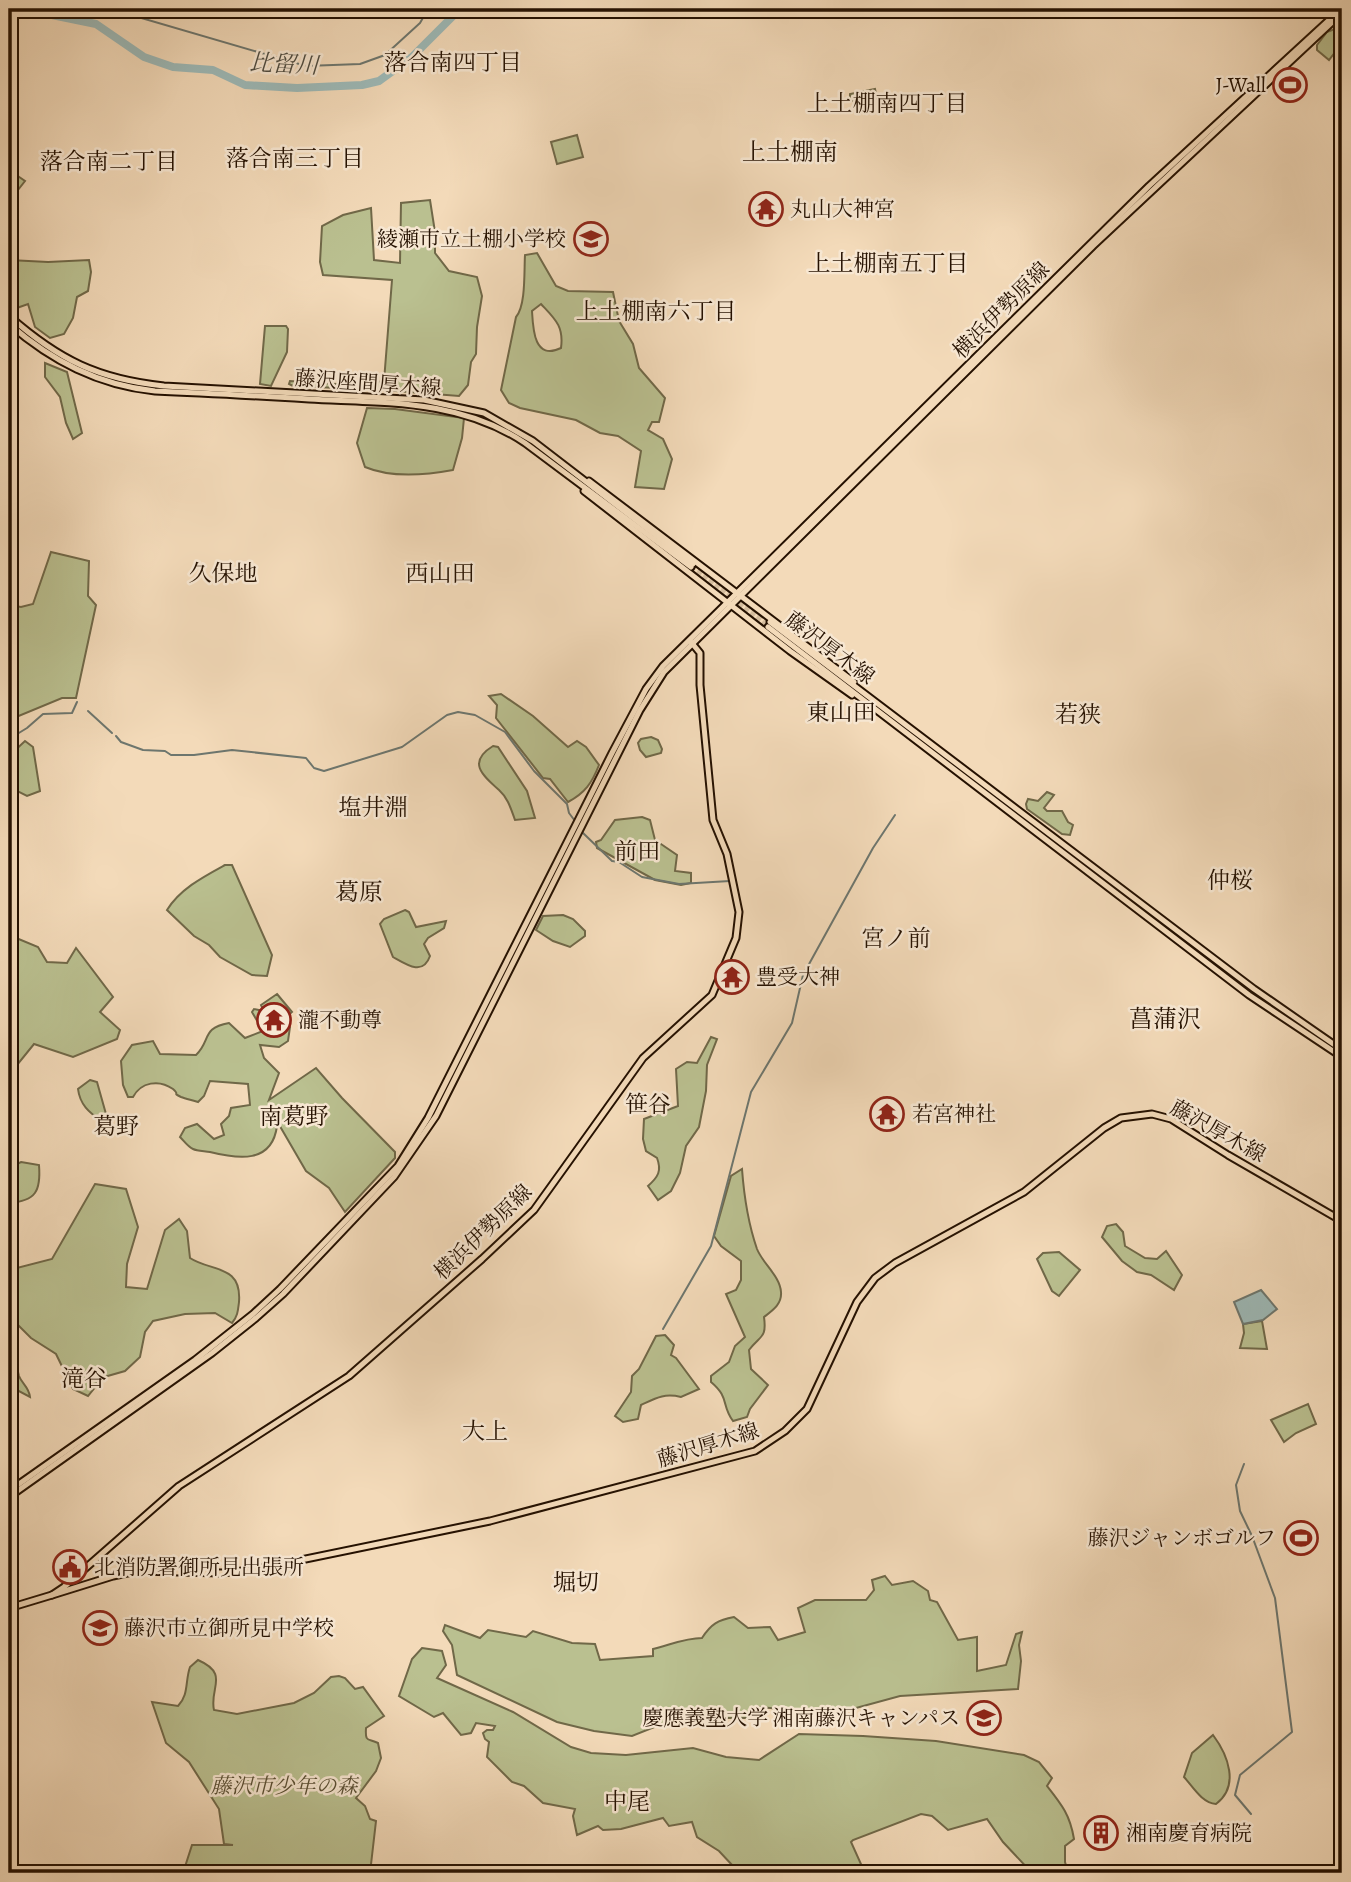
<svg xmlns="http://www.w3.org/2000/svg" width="1351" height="1882" font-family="Alegreya,'Noto Serif JP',serif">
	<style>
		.green { fill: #bac090; stroke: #706848; stroke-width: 2; fill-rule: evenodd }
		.water { fill: #9db9b7; stroke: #6d766e; stroke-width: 2 }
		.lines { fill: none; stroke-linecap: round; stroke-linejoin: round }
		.stream { stroke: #6d766e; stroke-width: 2 }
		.river { stroke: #9db9b7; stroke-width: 8 }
		.major-tunnel { stroke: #d4bc9d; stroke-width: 5; stroke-dasharray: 5 2.5; stroke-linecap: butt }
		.major-casing { stroke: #251101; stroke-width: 9 }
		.major { stroke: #f3dab9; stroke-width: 5 }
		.labels { text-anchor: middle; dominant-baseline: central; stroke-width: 5; stroke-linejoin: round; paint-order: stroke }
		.poi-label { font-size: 21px; fill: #251101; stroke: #f7e7d2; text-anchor: start }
		.street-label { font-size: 21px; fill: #251101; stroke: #f7e7d2 }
		.park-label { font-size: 21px; font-style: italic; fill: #594e33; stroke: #f7e7d2 }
		.neighbourhood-label { font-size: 23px; fill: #251101; stroke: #f7e7d2 }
		.water-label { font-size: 23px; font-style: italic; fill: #4f4c41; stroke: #f7e7d2 }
		.quarter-label { font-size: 24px; fill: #251101; stroke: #f7e7d2 }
	</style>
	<rect width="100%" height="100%" fill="#f3dab9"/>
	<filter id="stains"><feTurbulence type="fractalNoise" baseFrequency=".00286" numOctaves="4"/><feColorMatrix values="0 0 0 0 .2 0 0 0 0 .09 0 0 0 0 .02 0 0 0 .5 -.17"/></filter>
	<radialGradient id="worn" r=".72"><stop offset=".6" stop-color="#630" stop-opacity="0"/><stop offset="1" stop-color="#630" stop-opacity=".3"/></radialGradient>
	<g class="green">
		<path d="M1337,28L1342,29V43L1329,60L1317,50V45L1327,32Z"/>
		<path d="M875,89L877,99L850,101V94Z"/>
		<path d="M577,135L583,157L557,164L551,142Z"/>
		<path d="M9,170L25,181L14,195L9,192Z"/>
		<path d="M430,200L435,232V253L449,271L477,277L482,296L477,327L476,354L471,362L468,385L459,396L383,390L293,386L289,384L290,381L353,385L384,381L392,280L323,275L320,262L322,226L343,215L371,208L374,260L400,263L401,203Z"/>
		<path d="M537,253L556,286L568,291L613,292L619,321L633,344L639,368L665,398L659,422H652L648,430L663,439L672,459L664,489L635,487L641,451L618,436L600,433L576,420L520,408L509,403L501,390L516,317C526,306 524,271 525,255ZM541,304C555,319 564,326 561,348C534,361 533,329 532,311Z"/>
		<path d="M9,260L48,262L89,260L91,272L88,291L77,297L73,318L64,334L50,338L35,327L28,304L14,309L9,304Z"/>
		<path d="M265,326H286L288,329L287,352L271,386L260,384Z"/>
		<path d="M45,363L67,372L82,433L73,439L66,423L60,397L45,377Z"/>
		<path d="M367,408L395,409L464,418L462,438L453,470C426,475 391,478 365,467L357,443Z"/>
		<path d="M51,552L89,561L88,596L96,605L76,698H62L9,720V602V605L21,607L33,604Z"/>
		<path d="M501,694L533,716L568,747L577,741L586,747L599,765C592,783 585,793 568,802L550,779L543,778L496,718L497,705L489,696Z"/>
		<path d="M651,737L658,740L662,749L661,753L646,757L640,750L638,743L641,739Z"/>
		<path d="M25,741L33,747L40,791L27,796L9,787V756Z"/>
		<path d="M493,746L498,747L527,791L535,818L515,820C511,809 508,798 499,790C482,775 467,762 493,746Z"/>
		<path d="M1047,792L1054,795L1044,808L1047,811H1062L1068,822L1073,825L1070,835L1062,834L1027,809L1026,804L1028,799L1038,801Z"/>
		<path d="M642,817L650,820L655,840L677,855L675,871L691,873V883L681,885L655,880L597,848L596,842L601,840L615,820Z"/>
		<path d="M225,865H232L272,955L267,976L252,975L220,957L209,945L194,936L167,910C180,889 203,877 225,865Z"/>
		<path d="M405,910L409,912L416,927L446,921L444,928L428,938L424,944L430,956C423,976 407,965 393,957L380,924L384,919Z"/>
		<path d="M563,915L573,919L585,931V936L570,947L553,941L536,930L543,916Z"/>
		<path d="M9,935L38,947L47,962L67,963L76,948L113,997L100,1012L120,1030L117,1039L73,1057L34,1044L9,1075Z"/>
		<path d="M277,994L292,1012L284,1019L290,1027L288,1041L279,1047L260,1045L264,1058L279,1073L269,1100L316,1068L342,1098L395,1152V1158L345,1212L329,1188L306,1171L274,1116L267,1112L266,1115L277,1126C272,1164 238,1159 210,1152C205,1151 197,1151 193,1149C188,1147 184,1141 180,1137L185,1128L197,1124L214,1139L224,1135L221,1124L229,1116L231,1108L250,1105L248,1084L210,1081L204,1096L198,1102C192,1100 186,1099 181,1097C171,1092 181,1096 173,1089C159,1079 141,1082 133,1097H128L123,1085L121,1061L132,1045L153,1041L160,1054L196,1055C211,1041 201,1028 229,1023L245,1038L263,1031L252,1012L254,1009L264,1011L261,1005Z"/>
		<path d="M711,1037L717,1039L707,1065L706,1091L699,1127L686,1146L680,1173L671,1191L658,1200L648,1186C658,1177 662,1171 657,1158L646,1151L643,1139L644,1119L678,1106L676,1069L687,1062L697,1063Z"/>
		<path d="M90,1080L97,1082L106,1114L101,1121C89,1112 80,1105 78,1089Z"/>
		<path d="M21,1162L39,1165C41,1191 36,1201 9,1203V1168Z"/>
		<path d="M742,1169C744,1196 748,1223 757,1249C763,1264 780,1276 781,1292C782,1304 773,1310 764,1317C767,1339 760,1335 749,1350L751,1369L768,1385L750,1409L747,1417L733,1421C721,1405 730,1398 711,1382V1376L729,1362L735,1346L745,1337L726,1294L736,1290L741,1280V1261L721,1246L714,1236L731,1176Z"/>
		<path d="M95,1184L126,1189L138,1227L127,1264L126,1287L147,1289L165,1230L179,1219L187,1231L190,1258C211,1272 242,1264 239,1302C238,1310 238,1316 232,1323L215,1313L185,1314L153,1321L145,1332L140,1357L125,1371L97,1379L96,1386L88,1396L73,1389L56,1354L31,1338L9,1316V1270L52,1259Z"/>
		<path d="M1116,1224L1123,1232L1125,1246L1145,1258L1157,1259L1166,1251L1182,1275L1174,1290L1151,1275L1137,1272L1122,1261L1102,1237L1107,1226Z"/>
		<path d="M1059,1252L1080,1270L1059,1296L1052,1291L1037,1259L1043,1253Z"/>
		<path d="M1262,1321L1267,1349L1240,1348L1244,1333L1243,1324Z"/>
		<path d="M665,1335L674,1345L671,1355L676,1358L699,1389L681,1397C664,1393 656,1398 641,1405L638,1419L623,1422L615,1416L631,1392L632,1376L639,1369L656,1336Z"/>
		<path d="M9,1350C20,1362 15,1363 19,1376C22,1384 29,1387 30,1397L17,1390H9Z"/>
		<path d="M1308,1404L1316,1424L1296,1433L1284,1442L1271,1420Z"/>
		<path d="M885,1576L892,1585L913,1581L928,1591L930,1600L937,1602L958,1640L977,1637V1671L1006,1665L1016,1634L1022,1632L1019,1645L1021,1661L1018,1689L900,1696L834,1714L760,1707L747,1718H677L632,1736L594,1731L557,1722L457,1675L452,1645L443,1631L445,1625L480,1638L488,1630L526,1637L533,1631L572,1643L595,1644L600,1660L653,1656V1649C670,1645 685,1638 702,1638C711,1624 718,1620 734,1617L748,1628L770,1627L778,1640L805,1632L798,1608L815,1600H866L874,1590L872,1580Z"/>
		<path d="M422,1648L442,1651L446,1665L437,1678L513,1712L571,1747L591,1753L626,1755L693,1748L726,1757L759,1760L799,1734L863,1736L936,1741L1024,1755L1039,1762L1052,1778L1047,1786C1062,1805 1070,1815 1074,1839L1065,1846V1862L1068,1872L1032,1873L1003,1842L987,1819L948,1830L932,1816L921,1814L853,1840L851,1842L865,1873H770L733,1866L719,1851L697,1837L692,1822L669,1826L663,1818L621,1829L603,1830L598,1826L577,1835L573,1816L575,1809L543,1803L524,1786L512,1782L487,1757L489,1742L485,1739L483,1733L487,1730H493L495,1726L476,1723L471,1733L461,1735L443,1713L434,1717L399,1696L412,1659Z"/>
		<path d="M198,1660C230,1674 209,1688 214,1710L237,1714L294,1703L314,1693L331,1677L339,1676L345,1678L355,1689L363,1687L384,1716L366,1728C365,1743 368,1738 378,1743L381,1758L376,1771L356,1798L365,1806L370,1819L376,1821L370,1873H183L192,1845H233L224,1844L219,1809L189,1762L166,1743L152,1702L178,1706C189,1695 185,1681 190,1667Z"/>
		<path d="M1213,1735C1228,1755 1240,1786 1216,1804C1202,1803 1193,1787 1184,1777L1192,1753Z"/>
	</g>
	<path class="water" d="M1261,1290L1277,1309L1263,1320L1243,1324L1234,1302Z"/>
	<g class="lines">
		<g class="stream">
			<path d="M33,9L52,15"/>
			<path d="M114,10L306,66L360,64L385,55L420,23L428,9"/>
			<path d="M88,711L112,733"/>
			<path d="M116,736L121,742L143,750L165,751L171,755H194L232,750L306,758L314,768L324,771L402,747L447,715L458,712L475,715L505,732L534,771L567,804L569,813L575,821"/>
			<path d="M9,739L27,728L43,714L72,713L77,702"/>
			<path d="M582,832L612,861L619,862L642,877L679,884L730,881"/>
			<path d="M663,1329L711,1246L751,1092L792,1023L803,975L873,848L895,815"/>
			<path d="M1244,1464L1236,1485L1240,1511L1252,1536L1275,1598L1292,1732L1240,1775L1235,1795L1251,1814"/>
		</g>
		<path class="river" d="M9,10L22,15H52L96,24L144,57L173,67L213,70L245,85L297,88L362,85L379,81L412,57L460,9"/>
		<g class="major-tunnel">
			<path d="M693,564L770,622"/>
			<path d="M691,567L768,627"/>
		</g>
		<g class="major-casing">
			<g id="major">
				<path d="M9,316C59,360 98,379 164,386L424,400L484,413L533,441L693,564"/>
				<path d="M9,324C52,361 98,385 155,391C206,393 258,396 309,399C384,403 460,399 525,443L691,567"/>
				<path d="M589,481L854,682"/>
				<path d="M584,491L790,651L852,695"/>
				<path d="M770,622L1254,989L1342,1050"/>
				<path d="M768,627L1249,995L1342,1057"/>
				<path d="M9,1491L195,1360L253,1314L280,1289L398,1166L428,1118L612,753L646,689L663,666L1149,186L1341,9"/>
				<path d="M9,1497L212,1353L256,1318L283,1294L394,1177L436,1116L640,710L664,672L1093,246L1342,13"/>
				<path d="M52,1595L113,1576L137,1571L222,1573L252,1570L490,1521L755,1451L785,1431L807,1409L857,1302L875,1278L895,1263L1024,1192L1104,1128L1121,1118L1152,1114L1171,1119L1228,1155L1342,1221"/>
				<path d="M9,1608L52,1595L64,1587L179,1486L349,1376L482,1259L534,1210L643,1058L712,995L736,938L739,912L727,854L713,820L700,685V653L691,642"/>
			</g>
		</g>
		<use href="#major" class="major"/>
	</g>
	<defs>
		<g id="stadium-ring" transform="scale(1.75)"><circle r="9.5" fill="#f7e7d2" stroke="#8f2418" stroke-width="1.5"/><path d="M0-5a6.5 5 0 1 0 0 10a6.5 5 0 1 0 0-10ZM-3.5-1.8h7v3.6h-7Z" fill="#8f2418"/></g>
		<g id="temple-ring" transform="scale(1.75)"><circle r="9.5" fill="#f7e7d2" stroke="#8f2418" stroke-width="1.5"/><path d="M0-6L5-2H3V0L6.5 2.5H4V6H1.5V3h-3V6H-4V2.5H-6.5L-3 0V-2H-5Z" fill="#8f2418"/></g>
		<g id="school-ring" transform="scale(1.75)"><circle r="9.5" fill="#f7e7d2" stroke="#8f2418" stroke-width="1.5"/><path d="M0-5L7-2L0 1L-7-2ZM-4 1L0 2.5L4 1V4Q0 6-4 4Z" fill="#8f2418"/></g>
		<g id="civic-ring" transform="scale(1.75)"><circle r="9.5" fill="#f7e7d2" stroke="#8f2418" stroke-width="1.5"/><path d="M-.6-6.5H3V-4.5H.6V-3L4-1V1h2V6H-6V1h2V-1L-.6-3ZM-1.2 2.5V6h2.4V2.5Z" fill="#8f2418"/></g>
		<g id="university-ring" transform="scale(1.75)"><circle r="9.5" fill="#f7e7d2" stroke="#8f2418" stroke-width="1.5"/><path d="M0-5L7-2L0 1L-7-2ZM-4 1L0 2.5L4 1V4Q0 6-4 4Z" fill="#8f2418"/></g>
		<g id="building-ring" transform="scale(1.75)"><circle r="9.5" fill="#f7e7d2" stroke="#8f2418" stroke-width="1.5"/><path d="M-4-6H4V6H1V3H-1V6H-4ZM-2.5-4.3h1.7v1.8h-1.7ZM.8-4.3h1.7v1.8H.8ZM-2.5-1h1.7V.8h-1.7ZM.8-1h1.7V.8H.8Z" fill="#8f2418"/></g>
	</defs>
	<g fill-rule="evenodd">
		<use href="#stadium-ring" x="1290" y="85"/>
		<use href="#temple-ring" x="766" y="209"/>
		<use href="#school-ring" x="591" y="239"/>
		<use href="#temple-ring" x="732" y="977"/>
		<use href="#temple-ring" x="274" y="1020"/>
		<use href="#temple-ring" x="887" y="1114"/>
		<use href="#stadium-ring" x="1301" y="1538"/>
		<use href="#civic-ring" x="70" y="1567"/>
		<use href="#school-ring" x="100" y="1628"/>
		<use href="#university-ring" x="984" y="1718"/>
		<use href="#building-ring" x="1101" y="1833"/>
	</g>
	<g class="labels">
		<g class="poi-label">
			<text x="1266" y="85" text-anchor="end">J-Wall</text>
			<text x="790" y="209">丸山大神宮</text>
			<text x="566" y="239" text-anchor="end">綾瀬市立土棚小学校</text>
			<text x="756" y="977">豊受大神</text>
			<text x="298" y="1020">瀧不動尊</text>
			<text x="912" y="1114">若宮神社</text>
			<text x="1276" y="1538" text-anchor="end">藤沢ジャンボゴルフ</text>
			<text x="94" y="1567">北消防署御所見出張所</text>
			<text x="124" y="1628">藤沢市立御所見中学校</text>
			<text x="960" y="1718" text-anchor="end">慶應義塾大学 湘南藤沢キャンパス</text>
			<text x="1126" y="1833">湘南慶育病院</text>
		</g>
		<g class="street-label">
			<text transform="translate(1001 310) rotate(-45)">横浜伊勢原線</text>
			<text transform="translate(368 383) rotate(4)">藤沢座間厚木線</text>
			<text transform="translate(830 648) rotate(37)">藤沢厚木線</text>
			<text transform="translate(1218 1131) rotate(29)">藤沢厚木線</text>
			<text transform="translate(483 1232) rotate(-44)">横浜伊勢原線</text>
			<text transform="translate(708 1445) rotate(-17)">藤沢厚木線</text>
		</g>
		<g class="park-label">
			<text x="284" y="1786">藤沢市少年の森</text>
		</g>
		<g class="neighbourhood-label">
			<text x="453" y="62">落合南四丁目</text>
			<text x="887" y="103">上土棚南四丁目</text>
			<text x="295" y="158">落合南三丁目</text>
			<text x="109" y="161">落合南二丁目</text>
			<text x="888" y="263">上土棚南五丁目</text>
			<text x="656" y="311">上土棚南六丁目</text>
			<text x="223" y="573">久保地</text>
			<text x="440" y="573">西山田</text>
			<text x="841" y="712">東山田</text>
			<text x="1078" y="714">若狭</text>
			<text x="373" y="807">塩井淵</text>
			<text x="637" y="851">前田</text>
			<text x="1230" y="880">仲桜</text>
			<text x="896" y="938">宮ノ前</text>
			<text x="648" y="1104">笹谷</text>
			<text x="294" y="1116">南葛野</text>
			<text x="116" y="1126">葛野</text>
			<text x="84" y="1378">滝谷</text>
			<text x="485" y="1431">大上</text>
			<text x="576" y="1582">堀切</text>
			<text x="627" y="1801">中尾</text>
		</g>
		<g class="water-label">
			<text transform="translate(284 64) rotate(3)">比留川</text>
		</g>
		<g class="quarter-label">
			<text x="790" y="152">上土棚南</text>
			<text x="359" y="892">葛原</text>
			<text x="1165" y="1019">菖蒲沢</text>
		</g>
	</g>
	<rect width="1351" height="1882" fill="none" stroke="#f3dab9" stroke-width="35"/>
	<rect x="10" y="10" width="1330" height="1861" fill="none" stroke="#251101" stroke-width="3.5"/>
	<rect x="18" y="18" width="1316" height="1847" fill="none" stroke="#251101" stroke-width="2"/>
	<rect width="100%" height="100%" filter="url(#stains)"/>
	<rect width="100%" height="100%" fill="url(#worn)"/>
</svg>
